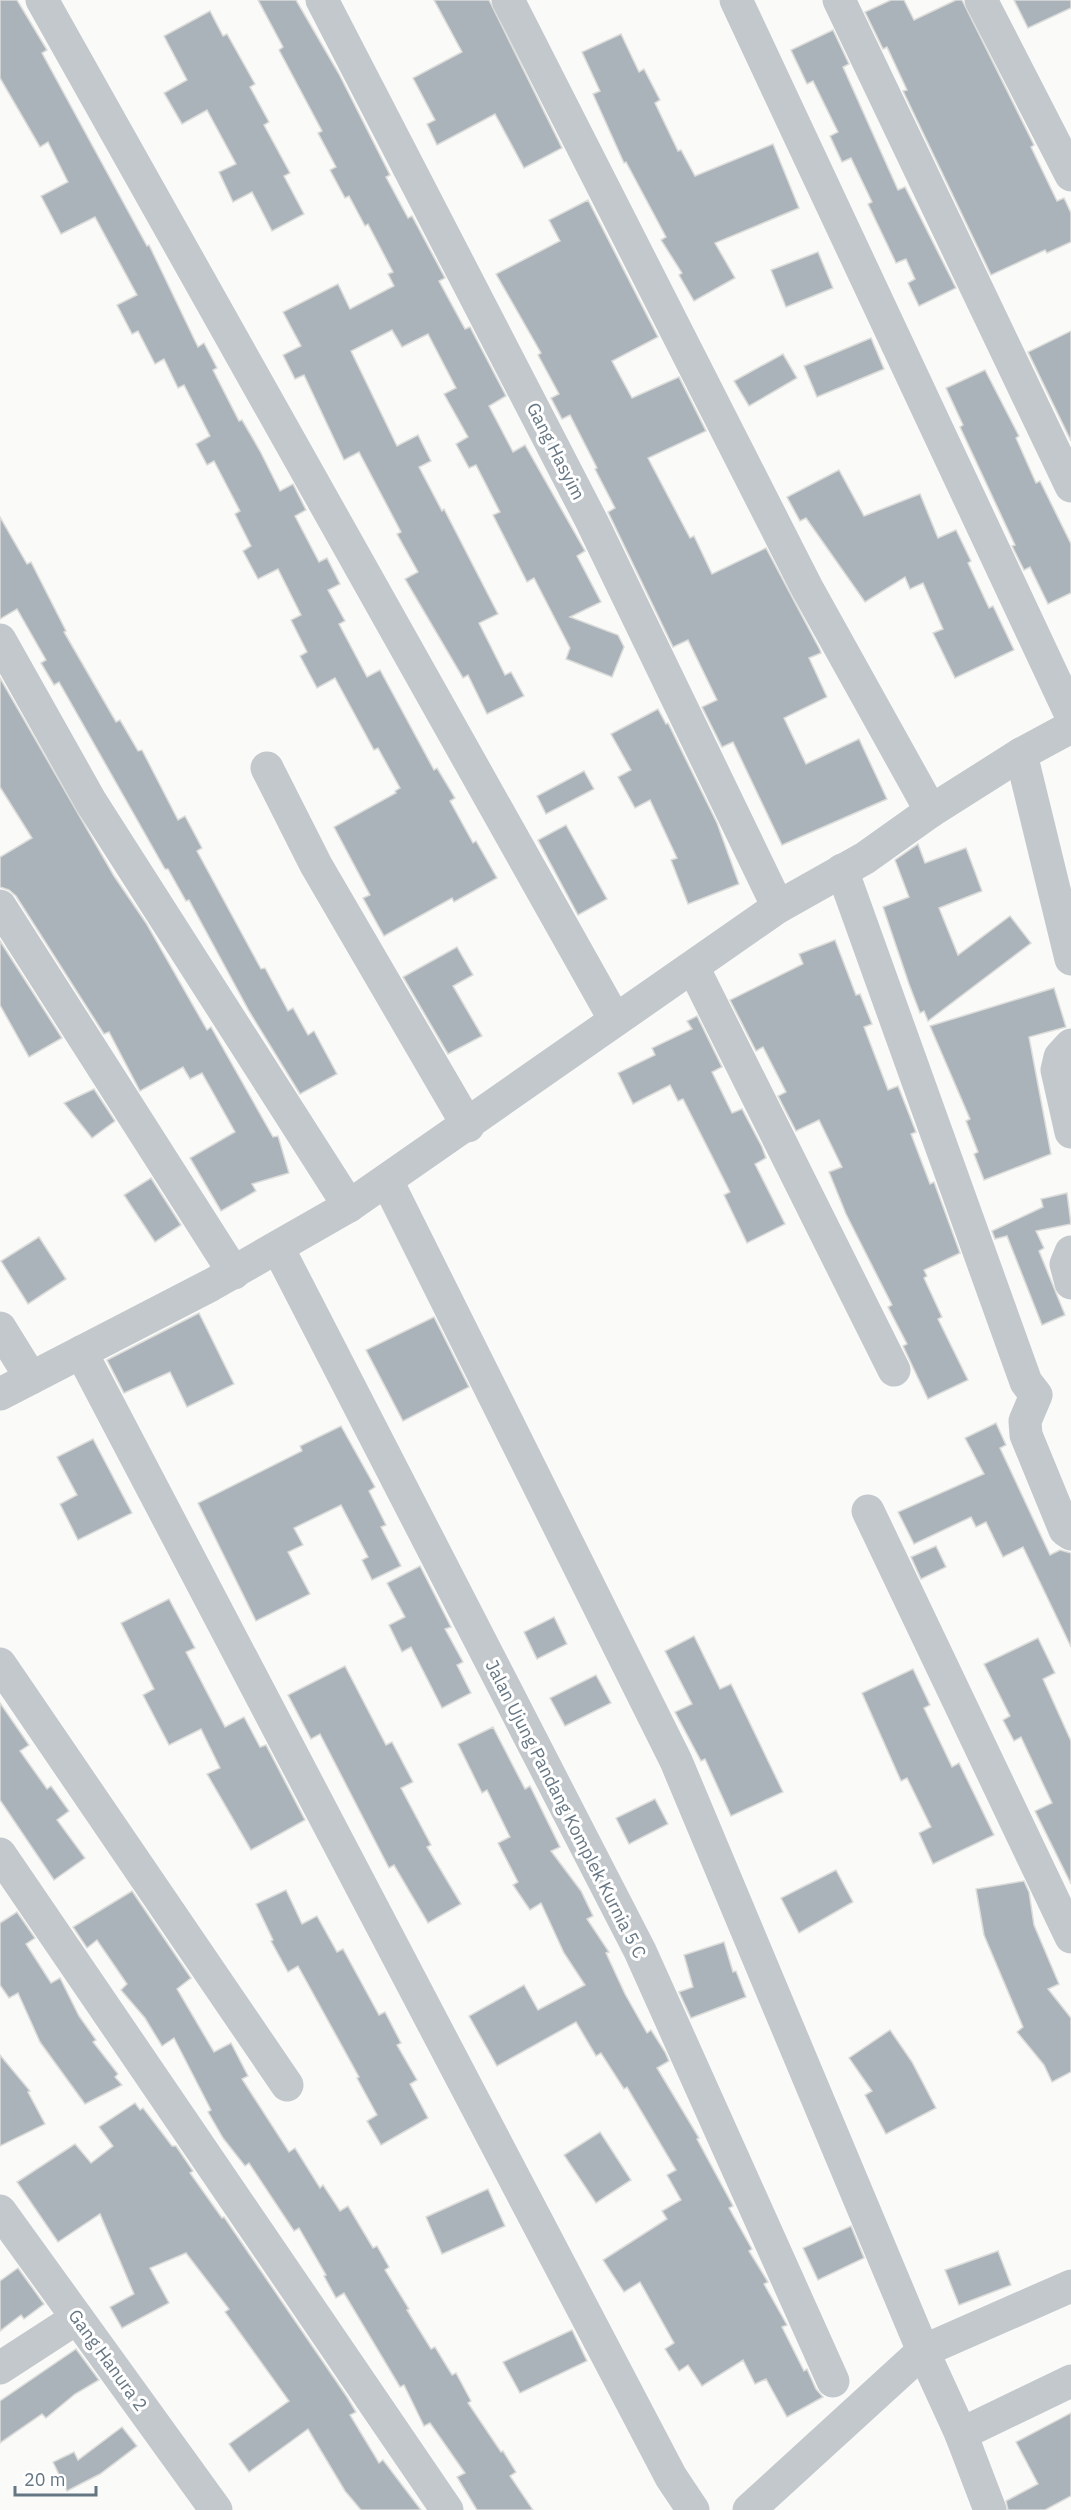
<svg xmlns="http://www.w3.org/2000/svg" width="1071" height="2510" font-family="'IBM Plex Sans',sans-serif">
	<style>
		.building { fill: #aab3b9; stroke: #dcdcda; stroke-width: 1.5 }
		.lines { fill: none; stroke-linecap: round; stroke-linejoin: round }
		.minor { stroke: #c3c8cc; stroke-width: 33 }
		.labels { text-anchor: middle; dominant-baseline: central; stroke-width: 6; stroke-linejoin: round; paint-order: stroke }
		.street-label { font-size: 18px; fill: #657683; stroke: #fff }
	</style>
	<rect width="100%" height="100%" fill="#fafaf8"/>
	<g class="building">
		<path d="M0,0H17L47,50L42,53L147,246L149,245L198,347L204,343L217,368L213,370L239,421L242,420L260,451L280,491L293,484L306,510L295,516L319,562L327,558L340,584L328,590L345,621L339,624L367,677L380,670L434,770L437,768L455,798L450,801L473,843L476,841L497,878L454,902L452,898L384,936L363,898L370,895L334,827L396,793L395,791L400,788L378,748L374,750L335,678L317,688L300,656L307,652L291,620L301,615L278,569L258,579L243,551L251,546L235,514L240,511L214,461L207,465L196,444L210,436L184,385L178,388L164,359L155,364L138,331L132,334L117,305L137,295L95,217L61,234L41,196L68,182L48,142L40,147L0,78Z"/>
		<path d="M258,0H296L339,74L390,175L386,177L408,218L412,216L445,278L439,281L465,329L470,327L506,396L489,406L513,452L525,445L585,551L577,556L601,602L570,617L618,635L624,647L612,677L566,659L570,648L534,578L527,582L493,515L500,512L476,465L469,468L456,444L468,437L444,394L456,388L428,334L402,347L392,330L351,351L397,446L418,435L431,461L419,467L442,511L444,509L498,614L479,623L505,675L511,672L524,696L487,714L468,675L463,678L405,579L418,572L397,534L401,532L359,452L344,460L304,375L295,379L283,355L301,346L283,312L338,284L350,309L394,286L388,274L393,272L368,224L365,226L349,196L345,198L330,170L336,167L318,133L322,131L279,50L283,47Z"/>
		<path d="M434,0H489L562,148L524,168L495,114L437,145L427,124L435,120L413,78L462,52Z"/>
		<path d="M891,0H904L914,20L956,0H962L1034,145L1031,147L1057,201L1064,198L1071,213V242L1047,253L1045,250L991,275L903,91L907,90L887,47L883,49L865,12Z"/>
		<path d="M1014,0H1071V8L1028,28Z"/>
		<path d="M210,11L223,36L227,34L255,84L250,87L269,122L264,125L290,173L284,176L304,214L272,231L252,192L233,202L219,172L236,164L207,110L182,124L164,93L187,80L164,36Z"/>
		<path d="M833,30L849,64L843,67L898,190L905,187L956,288L919,306L908,283L915,279L906,259L896,263L868,204L872,202L851,158L842,162L830,136L838,132L813,81L807,84L791,50Z"/>
		<path d="M621,34L639,72L644,69L660,100L655,103L678,151L681,150L695,176L773,144L799,208L715,243L735,278L694,301L679,275L682,273L661,240L666,237L626,162L624,163L593,94L600,91L582,52Z"/>
		<path d="M588,200L658,337L612,361L632,398L679,377L706,431L648,458L690,538L694,536L712,574L766,548L820,650L821,653L809,658L827,697L784,718L806,764L859,739L887,799L782,845L733,742L722,747L702,707L717,700L688,640L673,647L608,512L615,508L595,469L597,468L570,415L562,419L551,398L559,394L538,355L541,353L496,274L560,241L549,220Z"/>
		<path d="M818,252L833,288L786,307L771,270Z"/>
		<path d="M1071,331V441L1028,352Z"/>
		<path d="M871,338L884,369L817,397L804,366Z"/>
		<path d="M783,354L797,378L749,406L734,381Z"/>
		<path d="M985,370L1019,436L1016,438L1036,483L1040,481L1071,544V593L1048,604L1030,567L1024,570L1012,546L1015,545L960,427L963,425L946,388Z"/>
		<path d="M839,470L864,516L920,494L938,538L956,530L971,561L968,563L989,608L993,606L1014,650L955,678L933,633L943,629L923,583L910,589L905,577L865,602L806,518L800,521L787,497Z"/>
		<path d="M0,517L27,564L31,562L66,631L64,632L116,722L120,720L138,751L142,750L178,820L185,816L202,848L197,851L261,969L265,968L288,1011L293,1008L308,1035L314,1031L337,1074L300,1094L249,1011L189,900L186,901L168,869H165L59,682L54,685L41,663L46,660L17,609L0,619Z"/>
		<path d="M0,678L114,876L146,923L207,1030L211,1027L273,1137L278,1136L289,1173L252,1184L256,1191L221,1211L190,1158L235,1132L202,1073L190,1079L183,1067L140,1091L109,1032L104,1034L16,896L9,890L0,887V857L32,838L0,787Z"/>
		<path d="M658,709L666,724L668,723L717,823L739,884L688,904L671,860L677,858L650,800L635,808L618,777L631,770L611,734Z"/>
		<path d="M584,771L594,789L546,814L537,796Z"/>
		<path d="M566,825L607,899L578,915L538,840Z"/>
		<path d="M918,844L925,863L966,848L982,891L939,908L958,955L1010,916L1031,943L928,1021L924,1011L920,1013L909,984L883,907L909,897L895,860Z"/>
		<path d="M835,940L856,995L860,994L872,1024L864,1027L888,1090L898,1086L916,1132L911,1134L930,1184L934,1182L960,1253L924,1270L927,1276L924,1278L942,1317L938,1319L968,1380L928,1399L903,1346L907,1344L888,1307L892,1305L846,1214L829,1172L842,1167L819,1120L796,1131L778,1096L786,1092L763,1047L756,1051L730,1000L803,964L799,954Z"/>
		<path d="M0,941L62,1038L29,1057L0,1005Z"/>
		<path d="M457,947L473,975L453,986L482,1036L448,1054L403,977Z"/>
		<path d="M1054,988L1066,1027L1029,1037L1051,1154L984,1180L974,1154L978,1152L966,1121L970,1119L930,1026Z"/>
		<path d="M697,1016L722,1067L712,1072L732,1113L742,1109L762,1147L766,1158L755,1164L785,1224L747,1243L724,1195L730,1192L683,1099L678,1101L670,1085L633,1104L618,1073L655,1055L652,1048L692,1029L687,1021Z"/>
		<path d="M94,1089L115,1121L92,1138L64,1103Z"/>
		<path d="M151,1178L181,1225L155,1242L124,1195Z"/>
		<path d="M1067,1193L1071,1224L1036,1231L1044,1248L1039,1251L1065,1315L1042,1325L1007,1236L995,1239L992,1231L1043,1207L1041,1199Z"/>
		<path d="M39,1237L66,1279L28,1304L1,1261Z"/>
		<path d="M199,1313L234,1384L187,1407L170,1372L124,1393L107,1360Z"/>
		<path d="M434,1317L469,1387L403,1421L366,1350Z"/>
		<path d="M996,1423L1006,1445L1000,1448L1050,1555L1060,1550L1071,1553V1647L1023,1547L1003,1557L986,1522L976,1527L971,1517L914,1544L898,1512L984,1474L965,1438Z"/>
		<path d="M341,1426L375,1487L369,1491L386,1525L381,1527L401,1566L372,1580L362,1560L368,1557L341,1505L294,1528L303,1545L288,1552L310,1594L256,1621L198,1503L302,1451L300,1446Z"/>
		<path d="M93,1439L132,1513L78,1540L60,1504L77,1495L57,1457Z"/>
		<path d="M936,1546L946,1567L921,1579L911,1557Z"/>
		<path d="M420,1566L451,1627L445,1629L463,1662L457,1665L471,1693L442,1708L411,1647L402,1652L389,1625L405,1617L387,1583Z"/>
		<path d="M169,1599L195,1648L186,1652L225,1727L244,1717L260,1747L266,1745L305,1820L251,1850L207,1774L220,1768L201,1729L169,1745L143,1695L154,1689L121,1623Z"/>
		<path d="M554,1617L567,1644L537,1659L524,1632Z"/>
		<path d="M694,1636L720,1689L731,1684L783,1792L731,1816L705,1759L701,1761L675,1712L692,1704L665,1651Z"/>
		<path d="M1038,1638L1055,1673L1043,1679L1071,1741V1884L1035,1811L1052,1803L1021,1737L1014,1741L1003,1720L1010,1716L984,1664Z"/>
		<path d="M345,1666L386,1745L392,1742L413,1782L401,1788L431,1845L427,1847L461,1904L428,1923L394,1865L389,1868L320,1734L311,1739L288,1695Z"/>
		<path d="M913,1669L930,1705L924,1708L952,1767L959,1763L994,1835L933,1864L919,1833L931,1827L907,1778L901,1781L862,1693Z"/>
		<path d="M596,1675L611,1703L565,1726L550,1698Z"/>
		<path d="M0,1703L29,1745L20,1751L47,1789L51,1786L69,1811L57,1820L85,1858L54,1880L0,1800Z"/>
		<path d="M493,1727L525,1789L530,1786L560,1847L551,1851L581,1891L593,1916L587,1919L609,1952L606,1953L625,1994L647,2033L651,2030L665,2052L669,2061L657,2068L699,2138L697,2139L733,2206L729,2208L752,2249L749,2251L768,2282L764,2284L787,2325L782,2327L804,2371L807,2369L816,2389L823,2397L787,2417L766,2379L755,2384L743,2360L702,2386L688,2365L679,2371L665,2349L674,2343L640,2282L624,2292L603,2260L667,2219L662,2211L681,2200L667,2175L676,2170L627,2087L624,2089L601,2053L596,2056L576,2022L497,2066L469,2016L524,1985L538,2010L585,1985L564,1953L541,1903L530,1910L513,1885L518,1882L498,1843L510,1837L487,1790L482,1793L458,1744Z"/>
		<path d="M655,1799L668,1824L629,1844L616,1818Z"/>
		<path d="M836,1870L853,1902L799,1933L781,1898Z"/>
		<path d="M1024,1881L1029,1892L1034,1925L1059,1984L1048,1989L1071,2018V2072L1052,2082L1044,2065L1017,2032L1023,2027L984,1935L976,1889Z"/>
		<path d="M286,1890L302,1924L317,1916L337,1952L343,1949L379,2015L385,2012L401,2043L397,2045L417,2080L410,2084L428,2118L381,2145L367,2121L377,2115L357,2078L359,2077L298,1966L288,1972L271,1941L273,1940L256,1904Z"/>
		<path d="M132,1891L191,1978L177,1989L214,2052L231,2043L248,2076L242,2079L289,2152L295,2148L320,2188L323,2185L340,2211L348,2206L373,2248L377,2246L389,2267L385,2270L409,2309L407,2310L431,2349L435,2347L452,2375L456,2373L471,2401L468,2403L501,2452L503,2451L516,2472L510,2476L533,2510H477L457,2477L465,2473L430,2423L424,2426L404,2385L400,2387L344,2293L336,2298L324,2276L326,2275L299,2228L294,2231L249,2163L245,2166L223,2138L208,2112L211,2110L174,2038L162,2046L145,2018L121,1990L127,1984L97,1940L87,1948L73,1927Z"/>
		<path d="M17,1912L35,1938L26,1944L51,1983L60,1978L79,2016L96,2040L93,2042L118,2074L115,2077L122,2085L85,2104L40,2042L18,1993L9,1998L0,1985V1923Z"/>
		<path d="M724,1942L733,1972L736,1971L746,1997L691,2018L679,1992L693,1987L684,1955Z"/>
		<path d="M890,2030L912,2062L936,2108L886,2134L865,2095L872,2091L849,2058Z"/>
		<path d="M0,2055L30,2091L28,2092L45,2124L0,2146Z"/>
		<path d="M135,2103L140,2110L143,2108L172,2146H176L193,2171L190,2173L222,2218L224,2217L347,2397L356,2412L350,2415L379,2463L383,2460L421,2510H361L345,2491L308,2429L249,2472L229,2444L289,2401L225,2312L229,2309L186,2253L150,2268L169,2303L122,2328L110,2307L134,2294L100,2214L58,2242L17,2182L75,2144L91,2163L113,2146L99,2127Z"/>
		<path d="M600,2132L631,2180L596,2203L564,2155Z"/>
		<path d="M488,2189L505,2226L442,2254L426,2217Z"/>
		<path d="M851,2226L864,2258L818,2280L803,2248Z"/>
		<path d="M998,2251L1011,2285L959,2305L945,2270Z"/>
		<path d="M18,2268L44,2304L24,2319L21,2315L0,2331V2281Z"/>
		<path d="M572,2330L587,2361L520,2393L503,2362Z"/>
		<path d="M76,2349L99,2380L75,2394L46,2418L42,2414L0,2443V2401Z"/>
		<path d="M1071,2413V2496L1045,2510H1008L1006,2501L1038,2484L1016,2442Z"/>
		<path d="M122,2427L137,2446L100,2474L67,2491L53,2462L74,2452L78,2460Z"/>
	</g>
	<g class="lines">
		<g class="minor">
			<path d="M42,0L615,1020"/>
			<path d="M322,0L592,522L778,907"/>
			<path d="M508,0L807,588L931,811"/>
			<path d="M736,0L1071,715"/>
			<path d="M839,0L1071,486"/>
			<path d="M981,0L1071,175"/>
			<path d="M0,640L91,802L349,1206"/>
			<path d="M1021,754L1071,959"/>
			<path d="M267,768L316,865L468,1126"/>
			<path d="M842,870L1026,1382L1036,1395L1025,1421L1026,1435L1065,1530L1071,1534"/>
			<path d="M0,906L234,1273"/>
			<path d="M693,967L894,1370"/>
			<path d="M1071,1045L1060,1057L1057,1070L1071,1132"/>
			<path d="M387,1181L676,1761L923,2351L961,2434L990,2510"/>
			<path d="M278,1248L640,1951L833,2381"/>
			<path d="M1071,1252L1066,1264L1071,1283"/>
			<path d="M0,1328L31,1378"/>
			<path d="M81,1352L671,2477L693,2510"/>
			<path d="M0,1394L211,1285L349,1206L778,907L865,858L931,811L1021,754L1071,727"/>
			<path d="M868,1511L1071,1937"/>
			<path d="M0,1664L287,2085"/>
			<path d="M0,1854L447,2510"/>
			<path d="M0,2211L216,2510"/>
			<path d="M0,2368L77,2318"/>
			<path d="M961,2434L1071,2381"/>
			<path d="M749,2510L923,2351L1071,2286"/>
		</g>
	</g>
	<g class="labels">
		<g class="street-label">
			<text transform="translate(556 451) rotate(63)">Gang Hasyim</text>
			<text transform="translate(566 1809) rotate(63)">Jalan Ujung Pandang Komplek Kurnia 5 C</text>
			<text transform="translate(108 2360) rotate(54)">Gang Hanura 2</text>
		</g>
	</g>
	<path d="M15 2486v9h81v-9" fill="none" stroke="#657683" stroke-width="3"/>
	<text x="24" y="2486" font-size="18" fill="#657683" stroke="#ffffff" stroke-width="4.5" paint-order="stroke">20 m</text>
</svg>
